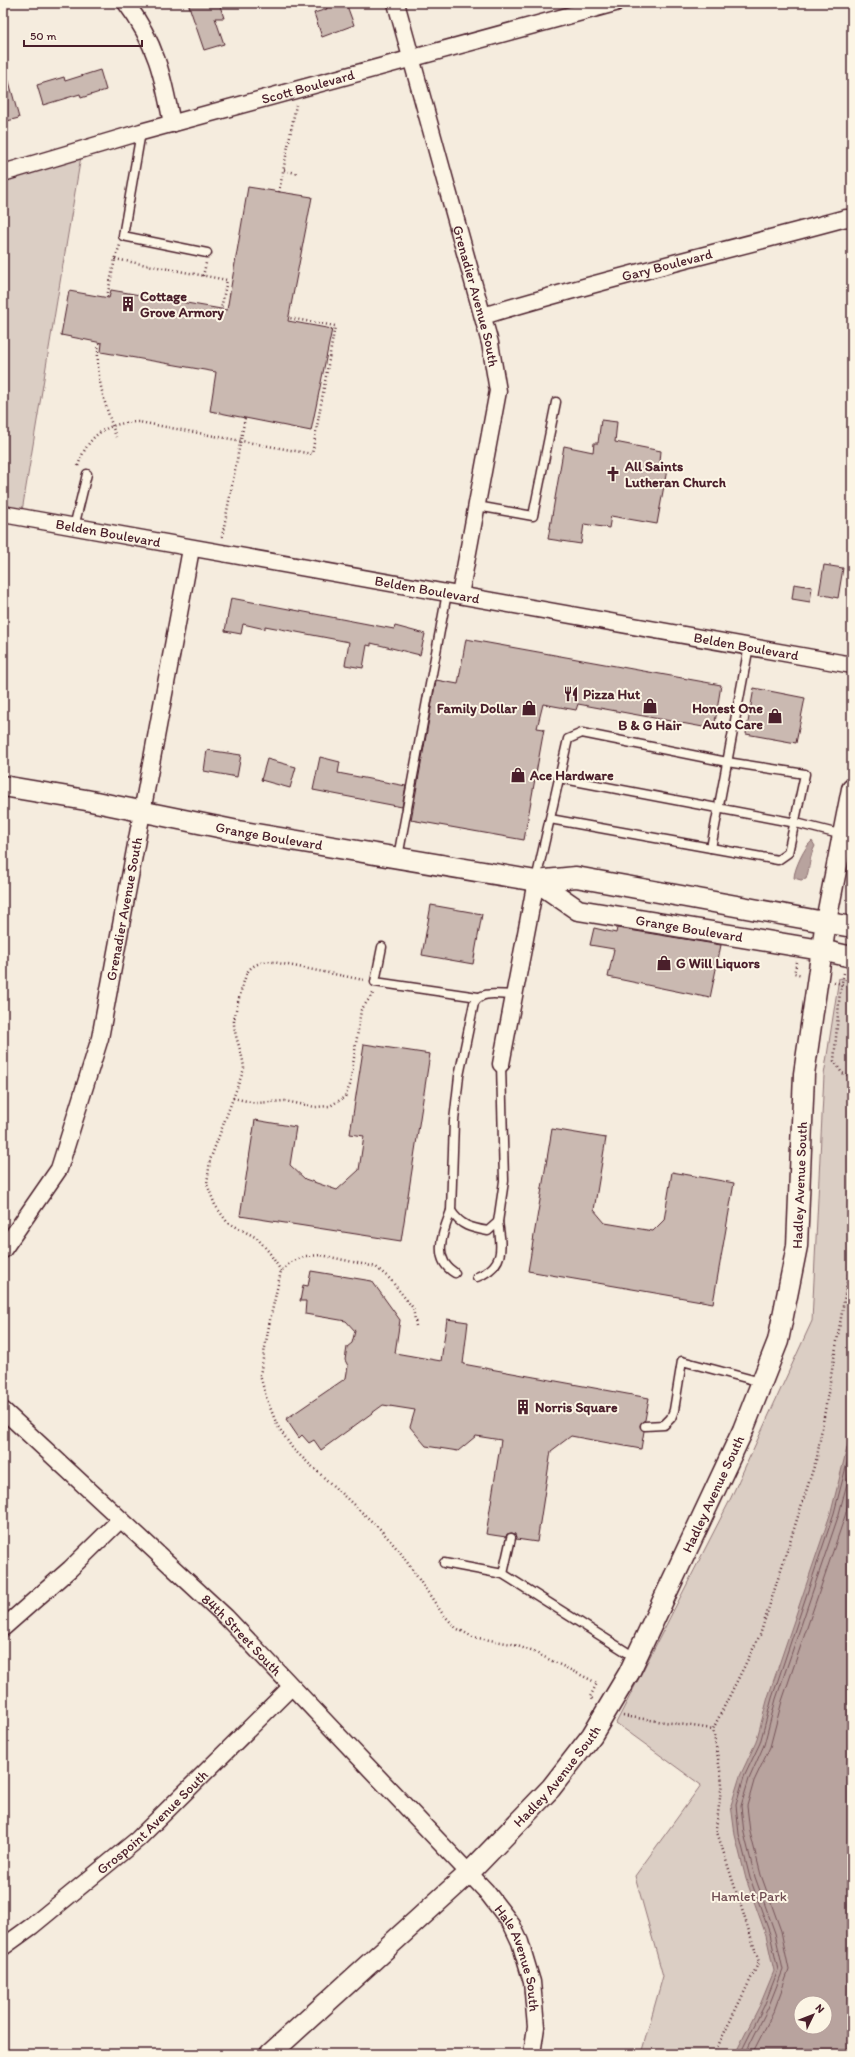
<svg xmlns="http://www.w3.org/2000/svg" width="855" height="2057" font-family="Itim,sans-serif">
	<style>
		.green { fill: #dbcec4; stroke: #927678; fill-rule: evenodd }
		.water { fill: #b8a39e; stroke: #8c6e70; fill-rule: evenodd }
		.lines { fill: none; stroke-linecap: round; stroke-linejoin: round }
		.shore { stroke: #765459; stroke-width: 1 }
		.building { fill: #cab9b1; stroke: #4a1f2b }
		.service-casing { stroke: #4a1f2b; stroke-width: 11 }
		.minor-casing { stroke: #4a1f2b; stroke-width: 19 }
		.tertiary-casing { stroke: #4a1f2b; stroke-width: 23 }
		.path { stroke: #4a1f2b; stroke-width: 2.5; stroke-dasharray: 1 3; stroke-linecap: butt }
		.service { stroke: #fcf5e5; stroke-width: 8 }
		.minor { stroke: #fcf5e5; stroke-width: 16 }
		.tertiary { stroke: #fcf5e5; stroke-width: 20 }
		.labels { text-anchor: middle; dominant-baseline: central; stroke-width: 4; stroke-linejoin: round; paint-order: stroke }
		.street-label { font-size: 14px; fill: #4a1f2b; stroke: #fcf5e5 }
		.poi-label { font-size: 14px; font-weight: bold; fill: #4a1f2b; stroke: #fcf5e5; text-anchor: start }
		.park-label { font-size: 14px; fill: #6e4b51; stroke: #fcf5e5 }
	</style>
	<rect width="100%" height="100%" fill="#f5ecde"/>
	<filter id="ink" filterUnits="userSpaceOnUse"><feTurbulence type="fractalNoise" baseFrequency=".025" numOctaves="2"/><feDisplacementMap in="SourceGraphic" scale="8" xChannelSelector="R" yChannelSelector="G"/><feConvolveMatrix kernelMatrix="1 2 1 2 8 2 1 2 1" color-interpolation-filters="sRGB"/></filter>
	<g filter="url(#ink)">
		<g class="green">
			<path d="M82,150L21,517L3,514V173Z"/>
			<path d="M839,978L852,981V2054H641L663,1976L635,1876L701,1785L616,1723L729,1502L812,1321L824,1075ZM801,2003H825V2027H801Z"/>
		</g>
		<g class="water">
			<path d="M812,841L815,846C809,857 810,868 806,879L801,880L794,878C794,869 805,846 812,841Z"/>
			<path d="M852,1428V2054H735L760,2005L774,1971L766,1935L746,1879L735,1835L731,1805L740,1776L756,1742L768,1697L831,1512ZM801,2003H825V2027H801Z"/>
		</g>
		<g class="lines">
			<g class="shore">
				<path d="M740,2054L764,2006L778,1970L770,1934L750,1878L739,1834L736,1805L744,1777L760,1743L772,1698L834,1513L852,1444"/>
				<path d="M745,2054L768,2008L783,1970L775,1933L755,1877L744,1833L741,1806L749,1779L764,1745L776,1699L839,1514L852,1464"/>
				<path d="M752,2054L774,2011L789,1970L781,1931L761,1875L750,1832L747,1806L754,1781L770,1747L782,1701L845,1516L852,1488"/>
			</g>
		</g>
		<g class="building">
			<path d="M188,3H219L224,18H215L224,44L204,50Z"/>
			<path d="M325,3H346L354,25L322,37L314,13L327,9Z"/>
			<path d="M100,70L106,90L81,98L80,94L43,105L37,85L64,77L65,81Z"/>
			<path d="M3,74H7L19,118L3,122Z"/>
			<path d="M248,187L312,197L288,321L332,329L311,431L210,411L216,372L101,352L102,343L61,335L69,291L109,298L111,290L227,310Z"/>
			<path d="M601,420L617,422L615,442L661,451L660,462L668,464L657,524L611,516L609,528L584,524L581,544L548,539L564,446L593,452L594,443H598Z"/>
			<path d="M824,565L843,568L838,598L819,594Z"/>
			<path d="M794,584L812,587L810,602L792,599Z"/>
			<path d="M231,598L394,629L395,626L425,634L420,655L371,643V646L367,645L363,668L345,665L349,642L265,626V629L243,624L241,634L225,631Z"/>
			<path d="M466,639L721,685L714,729L578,704L576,710L543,704L537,728L544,729L524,840L411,820L436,680L458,684Z"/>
			<path d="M754,688L805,698L796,743L746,734Z"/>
			<path d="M207,750L241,755L237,777L204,771Z"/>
			<path d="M320,757L340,762L338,773L406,786L402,807L313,790Z"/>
			<path d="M267,759L296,767L290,788L261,780Z"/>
			<path d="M431,905L482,914L473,964L422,955Z"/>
			<path d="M594,928L616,933L617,928L721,945L710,998L608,977L614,949L590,945Z"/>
			<path d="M364,1044L430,1054L401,1241L240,1216L255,1120L296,1127L290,1165L305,1179L337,1190L359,1170L364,1136L350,1134Z"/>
			<path d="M552,1129L606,1138L594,1210L605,1223L653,1231L664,1220L672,1172L734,1183L713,1303L528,1271Z"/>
			<path d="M311,1271L372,1281L400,1320L395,1353L441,1361L447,1319L468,1322L463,1364L649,1398L645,1420L642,1422L640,1426L644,1431L641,1449L571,1436L551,1451L537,1542L516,1539L515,1534L512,1533L507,1534L506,1537L486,1534L501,1440L476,1436L458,1451L426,1446L410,1427L415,1410L383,1405L321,1450L314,1440L309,1443L302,1435L299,1438L286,1419L346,1378L348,1366L345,1360L347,1347L352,1343L355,1331L346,1321L305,1314L306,1301H300L303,1285L308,1286Z"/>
		</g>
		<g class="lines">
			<g class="service-casing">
				<g id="service">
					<path d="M141,132L123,236L207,253"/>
					<path d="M477,506L533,516L556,402"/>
					<path d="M74,527L87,474"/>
					<path d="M559,778L796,823L843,835"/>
					<path d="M550,819L711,848L749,646"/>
					<path d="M398,857L447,593"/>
					<path d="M536,880L568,739L582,733L727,762L805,774L788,853L778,860L711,848"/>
					<path d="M382,947L375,982L478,997"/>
					<path d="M501,1064L504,1181L498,1222L488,1231C471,1228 461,1226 451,1211L454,1121L459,1076L474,1003C481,990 499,995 513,995"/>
					<path d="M451,1211C443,1232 431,1259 455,1273"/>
					<path d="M477,1277C505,1266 502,1248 498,1222"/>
					<path d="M645,1426L664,1425L671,1418L674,1410L682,1361L761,1382"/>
					<path d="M444,1563L503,1574L636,1658"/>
					<path d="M503,1574L511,1538"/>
				</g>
			</g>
			<g class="minor-casing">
				<g id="minor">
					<path d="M126,3C156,43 163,76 172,124"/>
					<path id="s1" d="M396,3L490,343L498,391L460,595"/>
					<path id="s2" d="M3,173L141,132L615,3"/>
					<path id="s3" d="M483,316C603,279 725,251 846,218L852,219"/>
					<path id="s4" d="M3,514L852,665"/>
					<path d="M501,1064L536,881"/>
					<path id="s5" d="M3,1250L59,1169L100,1038L191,549"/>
					<path id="s6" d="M3,1410L226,1617L486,1891L512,1925L520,1942L532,1982L536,2027L532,2054"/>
					<path d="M3,1628L70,1569L120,1520"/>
					<path id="s7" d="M3,1947L32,1926L138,1839L291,1687"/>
				</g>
			</g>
			<g class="tertiary-casing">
				<g id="tertiary">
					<path id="s8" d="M3,786L86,800L238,831L536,881L576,877L852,927"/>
					<path id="s9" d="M536,881L578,910L821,950L852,957"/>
					<path id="s10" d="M270,2054L468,1874L551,1788L592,1735L629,1673L743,1430L778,1341L797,1246L804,1074L826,921L852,789"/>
				</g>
			</g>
			<g class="path">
				<path d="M284,170L299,174"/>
				<path d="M279,192L296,105"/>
				<path d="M115,259L227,280L221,309"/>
				<path d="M203,276L206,263"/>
				<path d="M107,297L115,259L120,245"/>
				<path d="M99,343C94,376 106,406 116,437"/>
				<path d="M78,466C88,434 108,422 139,422L312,454L335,326L289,318"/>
				<path d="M222,537L245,418"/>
				<path d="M797,962L794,973L802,975"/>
				<path d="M844,973L840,991L834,1061L842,1073L852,1077"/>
				<path d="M834,982L852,987"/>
				<path d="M233,1098L256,1103L285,1101L315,1107L330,1106L345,1097L350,1085L361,1010L374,992"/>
				<path d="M281,1271L269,1252L257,1238L227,1222L215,1205L207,1184L210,1160L244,1069C243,1053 235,1039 234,1024C233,1017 244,979 247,973C251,965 260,963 268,961L364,980"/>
				<path d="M416,1326L413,1308L390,1279L376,1267L321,1255L306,1256L291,1262L281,1271L270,1320L260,1375L266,1397L277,1425L293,1449L380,1529L400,1552L442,1613L456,1628L473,1637L512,1644L534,1652L597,1683L590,1697L594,1700"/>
				<path d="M623,1716L713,1729"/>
				<path d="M714,2054L759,1962L716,1829L722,1782L713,1729L760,1635L817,1457L852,1254"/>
			</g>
			<use href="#service" class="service"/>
			<use href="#minor" class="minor"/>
			<use href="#tertiary" class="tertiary"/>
		</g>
	</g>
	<defs>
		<g id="building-bare" transform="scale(1.2)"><path d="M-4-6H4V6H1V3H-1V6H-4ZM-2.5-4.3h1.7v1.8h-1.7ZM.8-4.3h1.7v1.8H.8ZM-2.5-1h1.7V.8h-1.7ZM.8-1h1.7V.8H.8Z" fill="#4a1f2b" stroke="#fcf5e5" stroke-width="2.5" paint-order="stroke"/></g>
		<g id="church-bare" transform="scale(1.2)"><path d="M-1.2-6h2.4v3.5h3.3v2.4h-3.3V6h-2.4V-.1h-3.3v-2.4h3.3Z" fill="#4a1f2b" stroke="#fcf5e5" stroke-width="2.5" paint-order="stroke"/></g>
		<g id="restaurant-bare" transform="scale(1.2)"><path d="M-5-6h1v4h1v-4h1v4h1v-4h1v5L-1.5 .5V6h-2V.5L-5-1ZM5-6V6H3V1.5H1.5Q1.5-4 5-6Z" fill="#4a1f2b" stroke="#fcf5e5" stroke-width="2.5" paint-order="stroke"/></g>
		<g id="shop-bare" transform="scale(1.2)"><path d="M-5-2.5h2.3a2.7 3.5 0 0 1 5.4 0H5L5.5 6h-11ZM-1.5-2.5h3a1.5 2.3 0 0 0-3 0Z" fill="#4a1f2b" stroke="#fcf5e5" stroke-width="2.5" paint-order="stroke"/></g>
	</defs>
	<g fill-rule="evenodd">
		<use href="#building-bare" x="128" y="304"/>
		<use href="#church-bare" x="613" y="474"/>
		<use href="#restaurant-bare" x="571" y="694"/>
		<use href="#shop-bare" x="650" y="706"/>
		<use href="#shop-bare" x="529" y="708"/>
		<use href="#shop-bare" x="775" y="716"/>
		<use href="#shop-bare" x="518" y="775"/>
		<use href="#shop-bare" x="664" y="963"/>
		<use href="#building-bare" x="523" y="1407"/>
	</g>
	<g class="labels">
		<g class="street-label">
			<text stroke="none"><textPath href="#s2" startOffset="317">Scott Boulevard</textPath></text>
			<text stroke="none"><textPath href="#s3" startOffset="191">Gary Boulevard</textPath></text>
			<text stroke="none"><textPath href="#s1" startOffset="304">Grenadier Avenue South</textPath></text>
			<text stroke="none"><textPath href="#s4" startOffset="107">Belden Boulevard</textPath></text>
			<text stroke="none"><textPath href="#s4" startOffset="431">Belden Boulevard</textPath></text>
			<text stroke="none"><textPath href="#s4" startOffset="755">Belden Boulevard</textPath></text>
			<text stroke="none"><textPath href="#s8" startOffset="271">Grange Boulevard</textPath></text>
			<text stroke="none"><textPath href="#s5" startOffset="367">Grenadier Avenue South</textPath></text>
			<text stroke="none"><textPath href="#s9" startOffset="164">Grange Boulevard</textPath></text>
			<text stroke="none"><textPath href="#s10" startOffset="1048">Hadley Avenue South</textPath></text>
			<text stroke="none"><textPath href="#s10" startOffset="724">Hadley Avenue South</textPath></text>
			<text stroke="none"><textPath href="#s6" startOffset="328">84th Street South</textPath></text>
			<text stroke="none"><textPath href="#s10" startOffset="400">Hadley Avenue South</textPath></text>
			<text stroke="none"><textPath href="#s7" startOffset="195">Grospoint Avenue South</textPath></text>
			<text stroke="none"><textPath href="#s6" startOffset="758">Hale Avenue South</textPath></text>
		</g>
		<g class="poi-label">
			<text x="140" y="296">Cottage<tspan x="140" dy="16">Grove Armory</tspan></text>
			<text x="625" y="466">All Saints<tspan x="625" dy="16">Lutheran Church</tspan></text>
			<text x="583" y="694">Pizza Hut</text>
			<text x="517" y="708" text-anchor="end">Family Dollar</text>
			<text x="763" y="708" text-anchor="end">Honest One<tspan x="763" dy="16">Auto Care</tspan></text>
			<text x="650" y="725" text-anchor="middle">B &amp; G Hair</text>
			<text x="530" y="775">Ace Hardware</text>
			<text x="676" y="963">G Will Liquors</text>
			<text x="535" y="1407">Norris Square</text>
		</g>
		<g class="park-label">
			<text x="749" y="1896">Hamlet Park</text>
		</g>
	</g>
	<rect width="855" height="2057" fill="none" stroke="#fcf5e5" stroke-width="16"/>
	<rect x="8" y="8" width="839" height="2041" fill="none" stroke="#4a1f2b" stroke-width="1.5" filter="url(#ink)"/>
	<g transform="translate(813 2015) rotate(47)"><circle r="19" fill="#fcf5e5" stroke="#b59f9b"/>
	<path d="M0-3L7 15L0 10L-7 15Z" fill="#4a1f2b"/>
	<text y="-6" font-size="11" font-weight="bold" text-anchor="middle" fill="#4a1f2b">N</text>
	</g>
	<path d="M24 40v6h118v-6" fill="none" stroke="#4a1f2b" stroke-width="2"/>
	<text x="30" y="40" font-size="12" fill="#4a1f2b" stroke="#fcf5e5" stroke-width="3" paint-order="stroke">50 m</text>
</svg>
